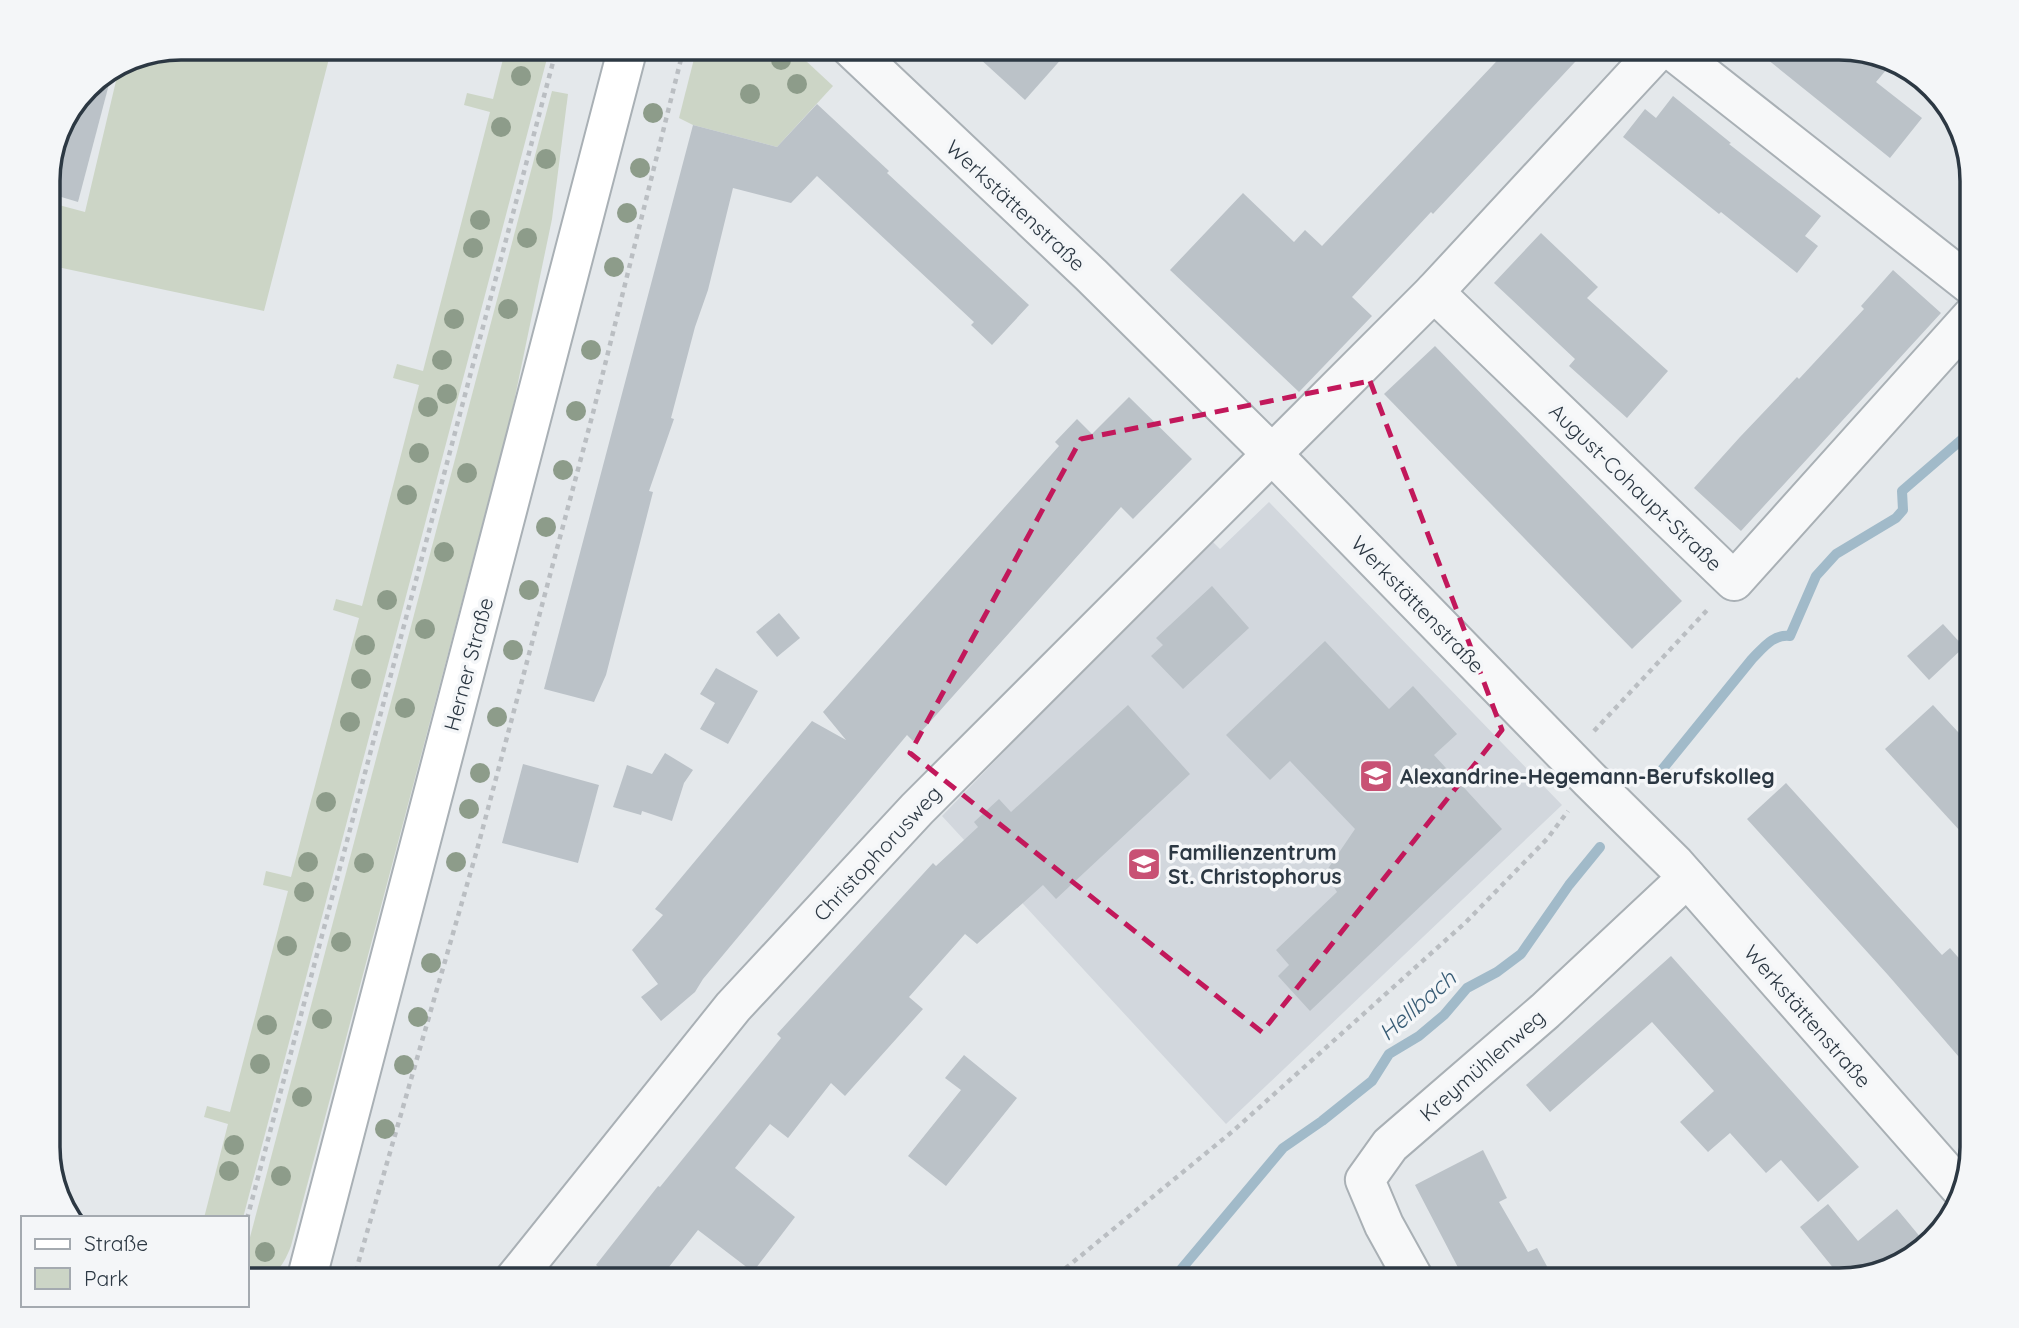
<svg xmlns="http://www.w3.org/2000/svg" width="2019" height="1328" font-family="Quicksand,sans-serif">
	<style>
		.built { fill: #d2d7dd }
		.green { fill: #ccd5c6 }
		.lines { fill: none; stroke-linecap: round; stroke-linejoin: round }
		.stream { stroke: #a1bac9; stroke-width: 10 }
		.building { fill: #bbc2c8 }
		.street-casing { stroke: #a9b0b5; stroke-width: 42 }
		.secondary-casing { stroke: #a9b0b5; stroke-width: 42 }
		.path { stroke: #babec2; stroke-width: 4.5; stroke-dasharray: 5 5; stroke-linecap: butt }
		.street { stroke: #f7f8f9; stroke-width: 38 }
		.secondary { stroke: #fff; stroke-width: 38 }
		.tree { fill: #8d9c8a }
		.marked { fill: none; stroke: #c2185b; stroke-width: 5; stroke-dasharray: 14 9; stroke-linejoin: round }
		.labels { text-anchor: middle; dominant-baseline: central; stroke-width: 7; stroke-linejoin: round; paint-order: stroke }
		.street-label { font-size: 21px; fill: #2c3843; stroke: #f4f6f8 }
		.poi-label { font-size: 21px; font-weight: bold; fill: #2c3843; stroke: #f4f6f8; text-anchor: start }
		.water-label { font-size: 23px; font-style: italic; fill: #385c75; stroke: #f4f6f8 }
		.rim { fill: none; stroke: #2c3843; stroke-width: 3.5 }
	</style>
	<rect width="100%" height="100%" fill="#e4e8eb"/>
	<path class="built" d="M1269,502L1562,805L1226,1124L942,816L1135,616L1213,542L1220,549Z"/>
	<g class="green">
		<path d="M180,47H332L264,311L48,265V236L55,204L85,212L120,64L130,57Z"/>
		<path d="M506,47H550L243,1218H204L228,1124L204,1117L207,1106L230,1112L288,891L263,885L266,871L291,877L359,618L333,610L336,599L362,606L419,385L393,378L397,364L423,371L490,112L464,105L467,93L493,99Z"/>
		<path d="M697,47H791L833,86L777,147L693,125L679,118Z"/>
		<path d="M552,91L568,94L552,219L511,416L291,1246C282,1269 273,1281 247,1281V1251L249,1241Z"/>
	</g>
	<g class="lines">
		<g class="stream">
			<path d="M1661,771L1752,659C1764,647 1773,634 1790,636L1816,576L1836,554L1896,518L1903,510L1902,491L1967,435L1972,427"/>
			<path d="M1169,1281L1173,1279L1283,1148L1322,1121L1372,1081L1389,1054L1419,1036L1444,1015L1467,988L1497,972L1521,954L1569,885L1600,847"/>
		</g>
	</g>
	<g class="building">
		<path d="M967,47H1072L1025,100Z"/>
		<path d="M1510,47H1589L1433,214L1431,212L1352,297L1372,316L1299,392L1170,270L1243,193L1294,242L1305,230L1322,246Z"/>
		<path d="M1752,47H1839L1892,63L1876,82L1922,118L1890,158Z"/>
		<path d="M113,69L78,202L48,193V172L87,86Z"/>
		<path d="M1673,96L1731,143L1729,144L1821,216L1805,236L1818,246L1797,273L1721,212L1719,214L1623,137L1645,109L1656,118Z"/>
		<path d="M817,104L889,171L887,173L1029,305L992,345L971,325L974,322L817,176L791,203L733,188L708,290L695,327L671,418L674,419L649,491L653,492L606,675L594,702L544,689L693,125L777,147Z"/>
		<path d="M1541,233L1598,287L1587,298L1668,371L1627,418L1569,366L1575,359L1494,283Z"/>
		<path d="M1893,270L1941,313L1741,531L1694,488L1740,437L1797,377L1799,379L1864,309L1861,306Z"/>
		<path d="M1435,346L1682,601L1632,649L1384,394Z"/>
		<path d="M1129,397L1192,459L1133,519L1121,507L913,741L907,735L703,979L695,992L661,1021L641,997L658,984L632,950L663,915L655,909L812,721L846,740L823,712L1059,446L1055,442L1077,419L1092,434Z"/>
		<path d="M1212,586L1249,628L1183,689L1151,656L1163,645L1156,638Z"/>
		<path d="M779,613L800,638L777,657L756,632Z"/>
		<path d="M1943,624L1964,647L1929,680L1907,656Z"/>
		<path d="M1325,641L1389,709L1413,686L1457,734L1434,755L1502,829L1310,1011L1278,976L1289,965L1276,950L1337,892L1325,873L1355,829L1290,761L1270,780L1226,735Z"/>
		<path d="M716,668L758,691L728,744L700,729L715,703L700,694Z"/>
		<path d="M1128,705L1190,774L1056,899L1043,885L977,944L965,934L909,997L923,1009L845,1096L831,1083L788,1138L770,1124L735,1168L795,1217L753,1272L698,1230L658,1281H616L596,1265L658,1186L660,1187L781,1038L777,1034L933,863L936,866L978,827L974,822L999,799L1011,812Z"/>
		<path d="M1933,705L1972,747V844L1885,749Z"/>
		<path d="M665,753L693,770L684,783L672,821L642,811L641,815L613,807L627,765L652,774Z"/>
		<path d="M523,764L599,785L578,863L502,843Z"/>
		<path d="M1786,783L1942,955L1950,948L1972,973V1072L1888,975L1747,819Z"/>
		<path d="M1671,956L1859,1167L1818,1202L1781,1160L1766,1173L1730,1133L1708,1152L1680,1122L1714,1091L1652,1022L1550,1112L1526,1085Z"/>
		<path d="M964,1055L1017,1098L946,1186L908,1156L961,1090L945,1078Z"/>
		<path d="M1483,1150L1507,1198L1499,1202L1528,1252L1537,1248L1555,1281H1465L1415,1185Z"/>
		<path d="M1828,1204L1858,1241L1897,1209L1926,1244L1905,1263L1843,1280L1800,1227Z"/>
	</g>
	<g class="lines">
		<g class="street-casing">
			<g id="street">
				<path d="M850,47L1091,275L1271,453L1590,780L1675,864L1960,1188"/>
				<path d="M1668,47L1972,286"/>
				<path d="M1434,292L1734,581L1972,316"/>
				<path d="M513,1281L733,1007L917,809L1434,292L1661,47"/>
				<path d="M1415,1281L1384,1225L1365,1180L1390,1145L1545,1011L1687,878"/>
			</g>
		</g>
		<g class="secondary-casing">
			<path id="secondary" d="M306,1281L628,47"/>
		</g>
		<g class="path">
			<path d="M1594,731L1710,607"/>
			<path d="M247,1219L557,47"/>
			<path d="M353,1281L477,850L593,413L684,47"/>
			<path d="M1050,1281L1233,1131L1466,922L1547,839L1568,811"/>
		</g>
		<use href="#street" class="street"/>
		<use href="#secondary" class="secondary"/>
	</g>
	<g class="tree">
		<circle cx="781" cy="60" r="10"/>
		<circle cx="521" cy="76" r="10"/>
		<circle cx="797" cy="84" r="10"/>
		<circle cx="750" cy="94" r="10"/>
		<circle cx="653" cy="113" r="10"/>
		<circle cx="501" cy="127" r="10"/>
		<circle cx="546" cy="159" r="10"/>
		<circle cx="640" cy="168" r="10"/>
		<circle cx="627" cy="213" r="10"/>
		<circle cx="480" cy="220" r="10"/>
		<circle cx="527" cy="238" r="10"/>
		<circle cx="473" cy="248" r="10"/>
		<circle cx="614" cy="267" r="10"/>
		<circle cx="508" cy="309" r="10"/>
		<circle cx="454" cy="319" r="10"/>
		<circle cx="591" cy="350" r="10"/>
		<circle cx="442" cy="360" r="10"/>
		<circle cx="447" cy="394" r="10"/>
		<circle cx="428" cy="407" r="10"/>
		<circle cx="576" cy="411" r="10"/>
		<circle cx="419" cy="453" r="10"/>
		<circle cx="563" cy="470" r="10"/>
		<circle cx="467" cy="473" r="10"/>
		<circle cx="407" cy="495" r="10"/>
		<circle cx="546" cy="527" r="10"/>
		<circle cx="444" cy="552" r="10"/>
		<circle cx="529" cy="590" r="10"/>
		<circle cx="387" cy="600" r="10"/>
		<circle cx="425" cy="629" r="10"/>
		<circle cx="365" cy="645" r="10"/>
		<circle cx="513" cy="650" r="10"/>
		<circle cx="361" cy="679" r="10"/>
		<circle cx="405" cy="708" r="10"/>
		<circle cx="497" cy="717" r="10"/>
		<circle cx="350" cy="722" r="10"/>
		<circle cx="480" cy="773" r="10"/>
		<circle cx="326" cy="802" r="10"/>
		<circle cx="469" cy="809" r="10"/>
		<circle cx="308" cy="862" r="10"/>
		<circle cx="456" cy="862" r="10"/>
		<circle cx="364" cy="863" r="10"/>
		<circle cx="304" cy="892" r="10"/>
		<circle cx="341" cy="942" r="10"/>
		<circle cx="287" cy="946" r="10"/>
		<circle cx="431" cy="963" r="10"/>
		<circle cx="418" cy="1017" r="10"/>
		<circle cx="322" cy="1019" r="10"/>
		<circle cx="267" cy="1025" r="10"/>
		<circle cx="260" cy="1064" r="10"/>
		<circle cx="404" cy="1065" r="10"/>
		<circle cx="302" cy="1097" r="10"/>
		<circle cx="385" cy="1129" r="10"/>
		<circle cx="234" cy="1145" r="10"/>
		<circle cx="229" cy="1171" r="10"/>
		<circle cx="281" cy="1176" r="10"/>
		<circle cx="265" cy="1252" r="10"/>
	</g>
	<path class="marked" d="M1370,381L1502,730L1262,1032L910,753L1081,439Z"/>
	<defs>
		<g id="school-square" transform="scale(1.75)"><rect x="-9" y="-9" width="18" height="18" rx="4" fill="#c85174" stroke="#f4f6f8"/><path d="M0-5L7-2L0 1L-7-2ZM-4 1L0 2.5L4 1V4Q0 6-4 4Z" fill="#fff"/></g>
	</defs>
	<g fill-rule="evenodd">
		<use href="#school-square" x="1376" y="776"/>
		<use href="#school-square" x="1144" y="864"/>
	</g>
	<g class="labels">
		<g class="street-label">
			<text transform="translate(1016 205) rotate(43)">Werkstättenstraße</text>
			<text transform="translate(1636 487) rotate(44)">August-Cohaupt-Straße</text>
			<text transform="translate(1418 604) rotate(46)">Werkstättenstraße</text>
			<text transform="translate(468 664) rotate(-75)">Herner Straße</text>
			<text transform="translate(877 853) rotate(-47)">Christophorusweg</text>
			<text transform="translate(1808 1016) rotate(49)">Werkstättenstraße</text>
			<text transform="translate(1482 1065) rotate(-41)">Kreymühlenweg</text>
		</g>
		<g class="poi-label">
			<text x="1400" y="776">Alexandrine-Hegemann-Berufskolleg</text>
			<text x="1168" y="852">Familienzentrum<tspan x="1168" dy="24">St. Christophorus</tspan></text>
		</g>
		<g class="water-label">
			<text transform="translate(1417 1005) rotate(-41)">Hellbach</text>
		</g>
	</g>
	<path d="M0 0H2019V1328H0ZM181 60H1839A121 121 0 0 1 1960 181V1147A121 121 0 0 1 1839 1268H181A121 121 0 0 1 60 1147V181A121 121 0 0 1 181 60Z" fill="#f4f6f8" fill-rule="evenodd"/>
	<path class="rim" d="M181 60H1839A121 121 0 0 1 1960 181V1147A121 121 0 0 1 1839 1268H181A121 121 0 0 1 60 1147V181A121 121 0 0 1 181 60Z"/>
	<rect x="21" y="1216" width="228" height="91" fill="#f4f6f8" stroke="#a4aab0" stroke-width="2"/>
	<rect x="35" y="1239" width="35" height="10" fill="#ffffff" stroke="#a4aab0" stroke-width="2"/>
	<text x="84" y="1251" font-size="21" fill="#2c3843">Straße</text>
	<rect x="35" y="1268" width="35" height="21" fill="#ccd5c6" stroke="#a4aab0" stroke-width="2"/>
	<text x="84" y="1286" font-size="21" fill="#2c3843">Park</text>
</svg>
